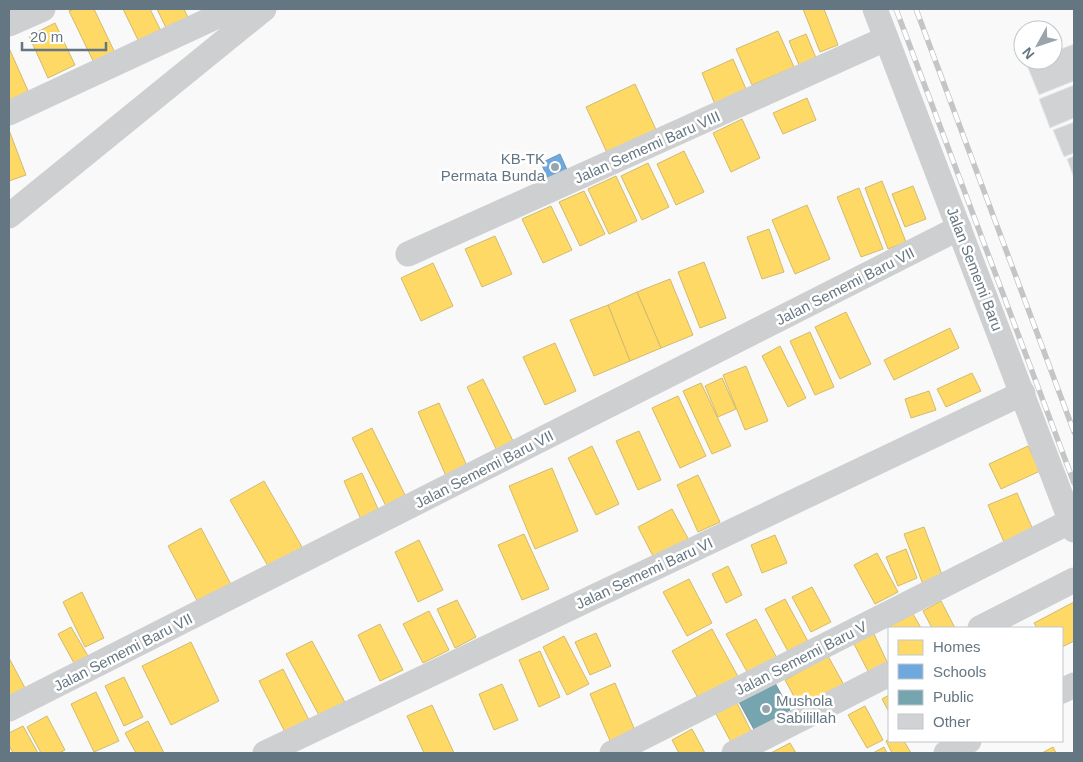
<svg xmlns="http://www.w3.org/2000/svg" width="1083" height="762" font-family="Helvetica,sans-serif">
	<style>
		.homes { fill: #ffd966; stroke: #d1bb6f }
		.schools { fill: #6fa8dc; stroke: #6c99c1 }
		.public { fill: #76a5af; stroke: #7197a2 }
		.building { fill: #d0d2d3; stroke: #e8e8e8 }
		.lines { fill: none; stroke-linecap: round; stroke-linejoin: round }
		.street { stroke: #cecfd0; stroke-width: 25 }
		.rail-casing { stroke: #c3c5c6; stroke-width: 5.5 }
		.rail { stroke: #fff; stroke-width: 4; stroke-dasharray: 11; stroke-linecap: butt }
		.poi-dot { fill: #99a4ac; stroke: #fff; stroke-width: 2 }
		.labels { text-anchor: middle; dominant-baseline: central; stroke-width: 5; stroke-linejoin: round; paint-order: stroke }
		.street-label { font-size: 15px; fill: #657683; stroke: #fff }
		.poi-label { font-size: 15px; fill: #657683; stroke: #fff; text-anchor: end }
	</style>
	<rect width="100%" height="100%" fill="#f9f9f9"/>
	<g class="homes">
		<path d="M74,9H94L117,57L96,67L69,11Z"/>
		<path d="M123,9H150L162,33L140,44Z"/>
		<path d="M157,9H184L190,22L168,32Z"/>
		<path d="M803,9H824L838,45L820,52Z"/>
		<path d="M55,23L75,65L48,78L29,36Z"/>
		<path d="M778,31L794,67L752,85L736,49Z"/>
		<path d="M806,34L819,65L802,72L789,41Z"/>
		<path d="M9,48L29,93L9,103Z"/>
		<path d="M733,59L749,96L717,109L702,73Z"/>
		<path d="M635,84L658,134L609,157L586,107Z"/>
		<path d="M807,98L816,120L783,134L773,113Z"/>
		<path d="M742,119L760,158L731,172L713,133Z"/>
		<path d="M9,130L26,175L9,181Z"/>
		<path d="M684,151L704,192L676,205L657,164Z"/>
		<path d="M648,163L669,207L642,220L621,176Z"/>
		<path d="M616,176L637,221L609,234L588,189Z"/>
		<path d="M882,181L906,242L888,249L865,188Z"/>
		<path d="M913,186L926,219L905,227L892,194Z"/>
		<path d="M859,188L883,249L861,257L837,197Z"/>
		<path d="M584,191L605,234L580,246L559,202Z"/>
		<path d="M807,205L830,259L795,274L772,220Z"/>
		<path d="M551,206L572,250L543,263L522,219Z"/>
		<path d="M769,229L784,272L762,279L747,237Z"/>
		<path d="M495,236L512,274L482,287L465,249Z"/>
		<path d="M704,262L726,318L700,328L678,272Z"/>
		<path d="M433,263L453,306L421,321L401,278Z"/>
		<path d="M670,279L693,335L661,348L637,292Z"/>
		<path d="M637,292L661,348L630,361L608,305Z"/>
		<path d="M608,305L630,361L594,376L570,320Z"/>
		<path d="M846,312L871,364L840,379L815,327Z"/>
		<path d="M950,328L959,348L894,380L884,360Z"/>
		<path d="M810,332L834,387L815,395L790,341Z"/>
		<path d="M555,343L576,391L545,405L523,357Z"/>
		<path d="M780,346L806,398L788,407L762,356Z"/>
		<path d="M746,366L768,421L745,430L723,375Z"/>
		<path d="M972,373L981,391L946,407L937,389Z"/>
		<path d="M722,378L736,409L718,417L705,386Z"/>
		<path d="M483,379L514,443L497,451L467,387Z"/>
		<path d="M701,383L731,446L712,454L683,391Z"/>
		<path d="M929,391L936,410L911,418L905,399Z"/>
		<path d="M678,396L706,456L680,468L652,408Z"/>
		<path d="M439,403L467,466L446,476L418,412Z"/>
		<path d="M372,428L407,499L387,508L352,438Z"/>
		<path d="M639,431L661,480L638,490L616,441Z"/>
		<path d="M592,446L619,504L596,515L568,458Z"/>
		<path d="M1028,446L1040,471L1001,489L989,464Z"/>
		<path d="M552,468L578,531L535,549L509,486Z"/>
		<path d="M362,473L382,518L364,526L344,481Z"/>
		<path d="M698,475L720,522L698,532L677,485Z"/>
		<path d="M264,481L306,554L272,573L230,500Z"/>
		<path d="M1017,493L1033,530L1004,542L988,505Z"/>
		<path d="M672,509L691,544L656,562L638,527Z"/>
		<path d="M924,527L944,580L924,587L904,534Z"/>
		<path d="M201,528L234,590L201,608L168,546Z"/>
		<path d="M524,534L549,589L522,600L498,545Z"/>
		<path d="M775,535L787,563L762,573L751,545Z"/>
		<path d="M419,540L443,590L418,602L395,552Z"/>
		<path d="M906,549L917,578L898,586L886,557Z"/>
		<path d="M877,553L898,592L875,604L854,565Z"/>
		<path d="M728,566L742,595L726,603L712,574Z"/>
		<path d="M689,579L712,623L687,636L663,592Z"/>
		<path d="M812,587L831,622L811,632L792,597Z"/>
		<path d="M82,592L104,638L85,647L63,602Z"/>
		<path d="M785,599L811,647L791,657L765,609Z"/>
		<path d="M457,600L476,637L455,648L437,609Z"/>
		<path d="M941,601L955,628H932L923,611Z"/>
		<path d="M1074,602V641L1062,647V628H1037L1034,623Z"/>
		<path d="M429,611L449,650L423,663L403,624Z"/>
		<path d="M913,614L921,628L889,629L888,627Z"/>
		<path d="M756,619L779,662L750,677L726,634Z"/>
		<path d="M380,624L403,670L380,681L358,635Z"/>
		<path d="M71,627L88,656L74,663L58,634Z"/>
		<path d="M712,629L742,684L702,705L672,651Z"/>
		<path d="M873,632L889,666L871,677L853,642Z"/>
		<path d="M596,633L611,666L590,675L575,642Z"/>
		<path d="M564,636L589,684L567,695L543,647Z"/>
		<path d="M312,641L347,706L321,719L286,654Z"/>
		<path d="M191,642L219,701L171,725L142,666Z"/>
		<path d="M540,651L560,697L539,707L519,660Z"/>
		<path d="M828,656L844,685L801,709L785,680Z"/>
		<path d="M9,658L25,688L9,697Z"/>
		<path d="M283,669L310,722L286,734L259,681Z"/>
		<path d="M124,677L143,717L124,726L105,686Z"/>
		<path d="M615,683L636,733L611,743L590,694Z"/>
		<path d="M502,684L518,720L494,730L479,694Z"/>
		<path d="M96,692L119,741L94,752L71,704Z"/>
		<path d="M889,695V712L882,699Z"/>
		<path d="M736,701L752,733L732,744L715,712Z"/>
		<path d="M432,705L454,753H424L407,716Z"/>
		<path d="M865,706L883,740L867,748L848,715Z"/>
		<path d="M47,716L65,750L59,753H41L27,727Z"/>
		<path d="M148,721L164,753H136L125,733Z"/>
		<path d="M23,726L38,753H13L9,745V733Z"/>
		<path d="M692,729L705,753H679L672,740Z"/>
		<path d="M889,739L904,741L911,753H892L886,741Z"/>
		<path d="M790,743L796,753H771Z"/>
		<path d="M884,747L887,753H873Z"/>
		<path d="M1053,747L1056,753H1042Z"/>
	</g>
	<path class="schools" d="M560,154L568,172L549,181L541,163Z"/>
	<path class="public" d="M775,683L793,716L757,735L739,702Z"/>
	<g class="building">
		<path d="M1074,44V81L1039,95L1026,63L1034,60H1053V52Z"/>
		<path d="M1074,85V118L1050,128L1039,99Z"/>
		<path d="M1074,122V153L1064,157L1053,130Z"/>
		<path d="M1074,156V178L1067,159Z"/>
	</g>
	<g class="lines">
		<g class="street">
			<path d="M875,9L1074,530"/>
			<path d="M9,24L43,9"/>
			<path d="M9,113L233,9"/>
			<path d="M9,216L264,9"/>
			<path d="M408,254L885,39"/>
			<path d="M980,628L1074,580"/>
			<path d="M1062,691L1074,685"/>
			<path d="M9,709L959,228"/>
			<path d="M265,753L1023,393"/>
			<path d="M612,753L1071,521"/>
			<path d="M734,753L889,674"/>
			<path d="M946,753L969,741"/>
		</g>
		<g class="rail-casing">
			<g id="rail">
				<path d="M896,9L1074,483"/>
				<path d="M916,9L1074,432"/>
			</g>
		</g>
		<use href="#rail" class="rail"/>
	</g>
	<g class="poi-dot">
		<circle cx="555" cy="167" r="5"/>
		<circle cx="766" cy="709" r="5"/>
	</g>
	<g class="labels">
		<g class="street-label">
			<text transform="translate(647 147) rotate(-24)">Jalan Sememi Baru VIII</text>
			<text transform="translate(975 269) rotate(69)">Jalan Sememi Baru</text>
			<text transform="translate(845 286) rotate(-27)">Jalan Sememi Baru VII</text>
			<text transform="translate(484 469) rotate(-27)">Jalan Sememi Baru VII</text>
			<text transform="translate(644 573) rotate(-25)">Jalan Sememi Baru VI</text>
			<text transform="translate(123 652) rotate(-27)">Jalan Sememi Baru VII</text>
			<text transform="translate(801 658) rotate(-27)">Jalan Sememi Baru V</text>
		</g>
		<g class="poi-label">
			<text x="545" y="158">KB-TK<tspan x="545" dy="17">Permata Bunda</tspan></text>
			<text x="776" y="700" text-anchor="start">Mushola<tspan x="776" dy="17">Sabilillah</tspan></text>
		</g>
	</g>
	<rect width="1083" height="762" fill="none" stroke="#657683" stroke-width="20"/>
	<rect x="888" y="627" width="175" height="115" fill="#ffffff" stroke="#c1c8cd"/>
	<rect x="898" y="640" width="25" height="15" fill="#ffd966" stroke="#c1c8cd"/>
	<text x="933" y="652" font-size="15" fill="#657683">Homes</text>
	<rect x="898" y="664" width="25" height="15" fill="#6fa8dc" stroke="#c1c8cd"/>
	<text x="933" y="677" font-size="15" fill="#657683">Schools</text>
	<rect x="898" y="690" width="25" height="15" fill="#76a5af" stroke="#c1c8cd"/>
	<text x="933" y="702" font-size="15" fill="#657683">Public</text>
	<rect x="898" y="714" width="25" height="15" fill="#d0d2d3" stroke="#c1c8cd"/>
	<text x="933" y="727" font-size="15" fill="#657683">Other</text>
	<g transform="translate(1038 45) rotate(230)"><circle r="24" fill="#ffffff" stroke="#c1c8cd"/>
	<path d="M0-4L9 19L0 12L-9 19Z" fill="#99a4ac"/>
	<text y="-8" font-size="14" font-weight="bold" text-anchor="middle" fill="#657683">N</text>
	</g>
	<path d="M22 42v8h84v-8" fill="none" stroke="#657683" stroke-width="2.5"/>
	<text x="30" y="42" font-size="15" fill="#657683" stroke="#ffffff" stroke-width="4" paint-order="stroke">20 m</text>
</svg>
